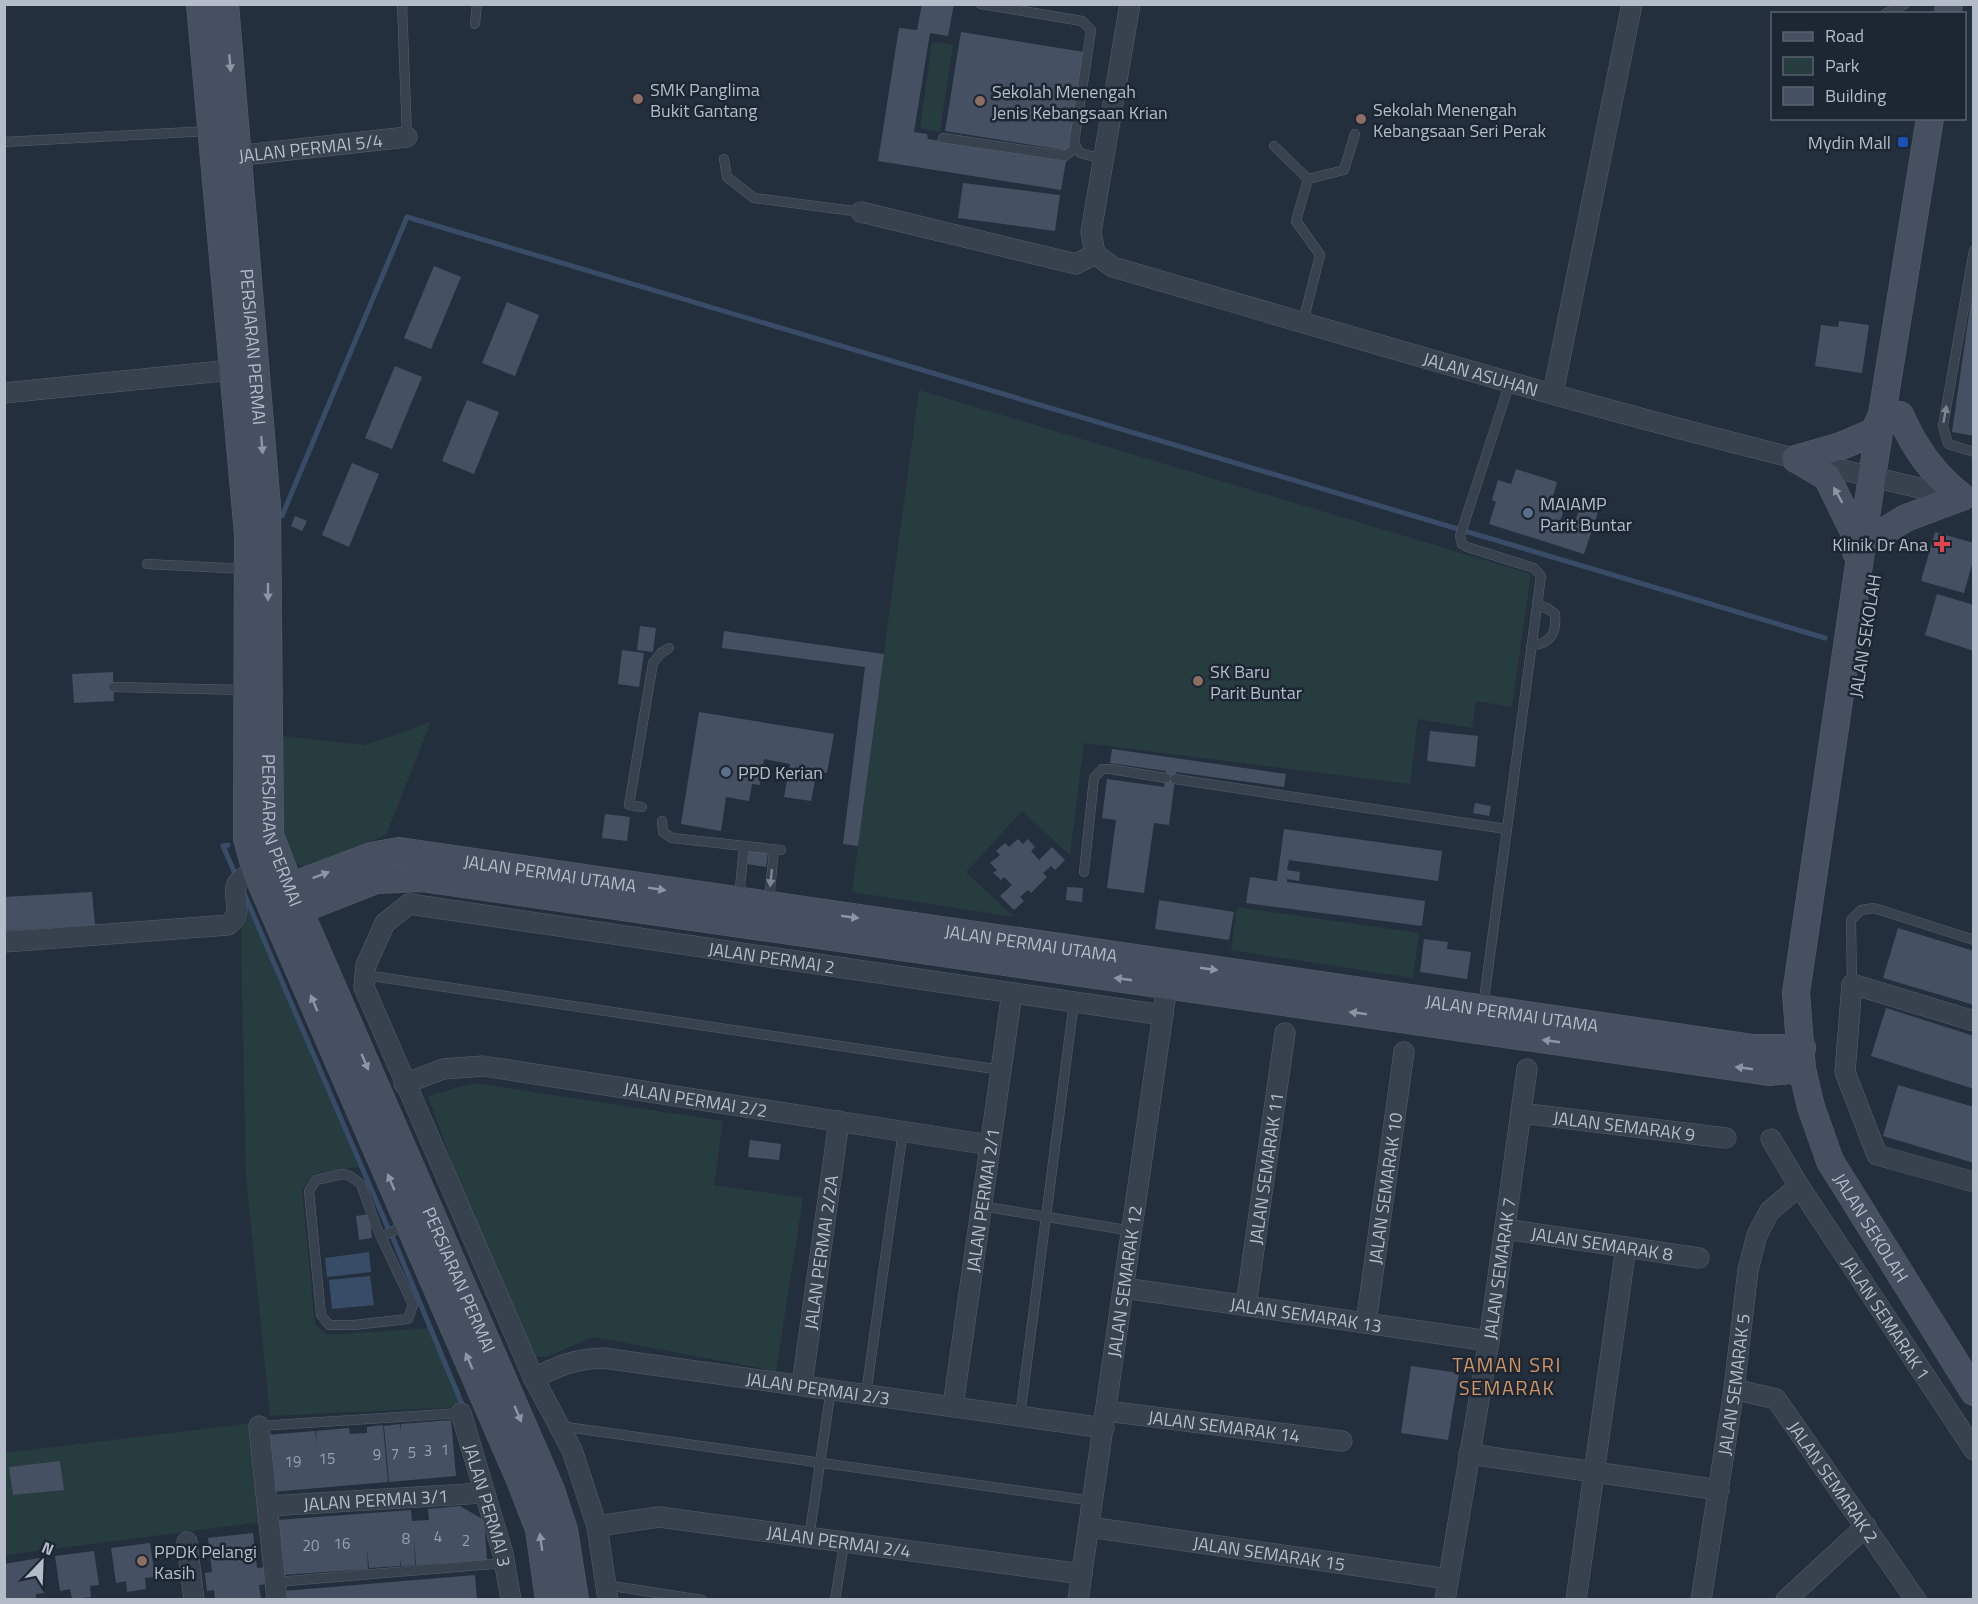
<svg xmlns="http://www.w3.org/2000/svg" width="1978" height="1604" font-family="'Titillium Web',sans-serif">
	<style>
		.green { fill: #263c3f }
		.water { fill: #394c67 }
		.lines { fill: none; stroke-linecap: round; stroke-linejoin: round }
		.stream { stroke: #394c67; stroke-width: 5 }
		.building { fill: #455162 }
		.lane-casing { stroke: #565f6c; stroke-width: 10 }
		.street-casing { stroke: #565f6c; stroke-width: 21 }
		.secondary-casing { stroke: #565f6c; stroke-width: 28 }
		.lane { stroke: #38414e; stroke-width: 9 }
		.street { stroke: #38414e; stroke-width: 20 }
		.secondary { stroke: #465061; stroke-width: 27 }
		.oneway { fill: #8e96a5 }
		.oneway2 { fill: #7c8592 }
		.education-dot { fill: #8d6e63; stroke: #1d2633; stroke-width: 2 }
		.transit-dot { fill: #1a4fb4; stroke: #1d2633; stroke-width: 2 }
		.service-dot { fill: #5c6f8a; stroke: #1d2633; stroke-width: 2 }
		.health-dot { fill: #e0444e; stroke: #1d2633; stroke-width: 2 }
		.labels { text-anchor: middle; dominant-baseline: central; stroke-width: 5; stroke-linejoin: round; paint-order: stroke }
		.number-label { font-size: 15px; fill: #98a1af }
		.poi-label { font-size: 18px; fill: #b4bcc9; stroke: #1d2633; text-anchor: start }
		.street-label { font-size: 18px; fill: #b4bcc9; stroke: #1d2633 }
		.neighbourhood-label { font-size: 20px; letter-spacing: 1.5px; fill: #d59563; stroke: #1d2633 }
	</style>
	<rect width="100%" height="100%" fill="#242f3e"/>
	<g class="green">
		<path d="M932,42L953,45L940,132L920,128Z"/>
		<path d="M919,390L1531,574L1512,707L1476,701L1472,728L1418,719L1410,784L1084,743L1070,855L1022,811L966,872L1014,917L852,892Z"/>
		<path d="M431,722L386,835L304,867L284,860L275,833L281,736L365,745Z"/>
		<path d="M240,890L359,1167L314,1174L302,1189L315,1324L327,1335L428,1328L462,1407L270,1416L246,1176Z"/>
		<path d="M1237,907L1419,933L1413,978L1231,950Z"/>
		<path d="M474,1083L723,1121L714,1185L803,1198L776,1371L593,1337L546,1357H535L453,1166L428,1096Z"/>
		<path d="M254,1423L262,1522L5,1555L4,1453Z"/>
	</g>
	<g class="water">
		<path d="M369,1252L371,1272L327,1277L325,1258Z"/>
		<path d="M370,1276L374,1305L332,1309L329,1280Z"/>
	</g>
	<g class="lines">
		<g class="stream">
			<path d="M282,516L407,217L1825,638"/>
			<path d="M228,845L223,846L236,876"/>
			<path d="M243,891L388,1228"/>
			<path d="M393,1238L464,1409"/>
		</g>
	</g>
	<g class="building">
		<path d="M922,4H954L948,36L930,33L914,132L927,134L928,139L1066,161L1061,190L878,161L899,28L917,30Z"/>
		<path d="M961,32L1084,52L1069,151L945,131Z"/>
		<path d="M963,183L1060,195L1055,231L958,218Z"/>
		<path d="M434,266L461,277L431,349L404,338Z"/>
		<path d="M1972,293H1974V436L1952,432Z"/>
		<path d="M507,302L539,315L515,376L482,363Z"/>
		<path d="M1839,321L1869,325L1862,373L1815,366L1821,325L1838,327Z"/>
		<path d="M395,366L422,377L392,449L365,438Z"/>
		<path d="M467,400L499,412L474,474L442,461Z"/>
		<path d="M352,463L379,474L349,547L322,535Z"/>
		<path d="M1516,469L1557,482L1553,496L1567,500L1558,528L1572,532L1582,500L1600,506L1584,554L1489,524L1496,502L1492,500L1498,480L1511,484Z"/>
		<path d="M295,516L307,521L302,531L291,526Z"/>
		<path d="M1935,532L1974,543V557L1964,593L1921,581Z"/>
		<path d="M1937,594L1974,605V651L1925,635Z"/>
		<path d="M640,626L656,628L653,652L637,650Z"/>
		<path d="M724,631L884,654L858,846L843,844L865,667L722,648Z"/>
		<path d="M622,650L644,653L639,687L618,684Z"/>
		<path d="M113,672L114,701L74,703L72,674Z"/>
		<path d="M699,712L834,734L827,773L817,771L811,801L784,797L790,764L764,759L760,785L752,784L749,801L726,797L721,831L681,824Z"/>
		<path d="M1430,731L1478,736L1475,767L1427,761Z"/>
		<path d="M1112,749L1286,774L1284,787L1176,772L1169,825L1154,823L1144,893L1107,888L1116,820L1102,818L1107,779L1164,787L1166,771L1110,763Z"/>
		<path d="M1475,803L1491,806L1489,816L1473,813Z"/>
		<path d="M605,814L630,817L627,841L602,838Z"/>
		<path d="M1284,829L1442,851L1438,881L1289,860L1287,870L1300,872L1299,881L1287,879V882L1425,901L1422,926L1246,903L1250,877L1277,881Z"/>
		<path d="M1018,839L1023,844L1028,839L1035,847L1031,851L1039,860L1052,847L1065,860L1055,870L1051,866L1043,873L1047,877L1031,893L1028,890L1020,897L1024,901L1014,910L1000,896L1012,885L1004,877L1001,880L993,873L997,870L990,863L1000,855L996,851L1005,843L1009,847Z"/>
		<path d="M749,849L768,852L766,867L747,864Z"/>
		<path d="M1067,887L1083,888L1082,902L1066,900Z"/>
		<path d="M92,892L95,925L4,931V897Z"/>
		<path d="M1159,900L1234,912L1229,940L1155,929Z"/>
		<path d="M1898,928L1974,951V1005L1883,978Z"/>
		<path d="M1424,939L1448,942L1447,949L1471,952L1467,979L1420,972Z"/>
		<path d="M1886,1008L1974,1036V1089L1871,1056Z"/>
		<path d="M1898,1085L1974,1107V1163L1883,1136Z"/>
		<path d="M750,1140L781,1144L779,1160L748,1157Z"/>
		<path d="M369,1214L372,1238L359,1240L356,1216Z"/>
		<path d="M1411,1366L1459,1373L1448,1440L1401,1433Z"/>
		<path d="M451,1420L456,1476L389,1482L384,1426L400,1424L401,1432V1424Z"/>
		<path d="M383,1425L388,1482L271,1492L266,1435L315,1431L317,1445L316,1431L349,1428L350,1434L367,1433V1427Z"/>
		<path d="M60,1461L64,1490L13,1495L9,1467Z"/>
		<path d="M460,1506L484,1520L487,1560L416,1565L414,1537L415,1565L401,1566L400,1559V1566L369,1568L367,1547L368,1569L282,1575L277,1520L411,1510L412,1521L429,1520L428,1509Z"/>
		<path d="M253,1533L257,1568L266,1567L268,1584L259,1585L261,1600H215L214,1590L207,1591L205,1573L212,1572L208,1538Z"/>
		<path d="M150,1543L155,1577L145,1578L146,1589L127,1592L126,1581L116,1583L111,1548Z"/>
		<path d="M94,1551L99,1585L90,1586L91,1597L72,1599L70,1589L60,1591L55,1556Z"/>
		<path d="M40,1558L45,1593L36,1594V1600L6,1598L4,1564Z"/>
		<path d="M475,1575L477,1600H285L284,1591Z"/>
	</g>
	<g class="lines">
		<g class="lane-casing">
			<g id="lane">
				<path d="M402,4L407,137"/>
				<path d="M981,4L1082,21L1091,30L1074,143L1080,153L1103,159"/>
				<path d="M1885,14L1905,4"/>
				<path d="M475,24L477,4"/>
				<path d="M943,138L1065,156L1075,148"/>
				<path d="M4,142L209,131"/>
				<path d="M1274,146L1308,179"/>
				<path d="M724,159L727,177L754,198L861,212"/>
				<path d="M1974,250L1943,426L1948,444L1974,452"/>
				<path d="M1303,322L1320,255L1296,221L1308,179L1344,170L1355,134"/>
				<path d="M147,564L246,569"/>
				<path d="M1531,646C1551,643 1557,634 1555,614L1547,608L1537,606"/>
				<path d="M113,687L245,690"/>
				<path d="M1175,779L1506,829"/>
				<path d="M642,807L629,805L653,663L661,653L669,648"/>
				<path d="M662,821L663,832L672,838L781,850"/>
				<path d="M1084,872L1094,778L1102,769H1110L1166,778"/>
				<path d="M739,898L744,846"/>
				<path d="M769,901L774,850"/>
				<path d="M365,975L1001,1070"/>
				<path d="M1852,984L1851,920L1861,910L1874,908L1974,940"/>
				<path d="M1483,1007L1541,576L1534,568L1467,547L1462,544L1460,536L1510,382"/>
				<path d="M343,1174L350,1176L361,1184L376,1226L413,1305L408,1319L354,1325H329L321,1315L309,1191L316,1180Z"/>
				<path d="M981,1206L1132,1231"/>
				<path d="M381,1237L407,1224"/>
				<path d="M866,1394L903,1131"/>
				<path d="M1020,1416L1074,1002"/>
				<path d="M259,1426L461,1413"/>
				<path d="M559,1426L1093,1501"/>
				<path d="M809,1538L831,1389"/>
				<path d="M276,1582L505,1563"/>
				<path d="M606,1585L702,1600"/>
				<path d="M835,1600L844,1544"/>
			</g>
		</g>
		<g class="street-casing">
			<g id="street">
				<path id="s1" d="M225,157L407,137"/>
				<path d="M861,212L1076,264L1095,254"/>
				<path id="s2" d="M1095,254L1113,267C1394,349 1674,434 1960,497"/>
				<path d="M1095,254L1091,232L1130,4"/>
				<path d="M4,393L232,370"/>
				<path d="M1553,393L1632,4"/>
				<path d="M4,942L228,925C253,905 214,887 256,871"/>
				<path d="M1974,1021L1852,984L1845,1072L1877,1155L1974,1182"/>
				<path id="s3" d="M404,1084L443,1069L483,1066L990,1145"/>
				<path id="s4" d="M1521,1113L1726,1138"/>
				<path id="s5" d="M1771,1139L1799,1186L1974,1450"/>
				<path id="s6" d="M1505,1229L1699,1258"/>
				<path id="s7" d="M1124,1288L1489,1341"/>
				<path id="s8" d="M1246,1305L1285,1033"/>
				<path id="s9" d="M1366,1323L1404,1052"/>
				<path id="s10" d="M534,1379C558,1365 576,1359 603,1358L1104,1428"/>
				<path id="s11" d="M802,1385L839,1121"/>
				<path id="s12" d="M1734,1389L1776,1399L1916,1600"/>
				<path id="s13" d="M953,1406L1012,993"/>
				<path id="s14" d="M1107,1411L1342,1441"/>
				<path id="s15" d="M461,1413L503,1554L511,1600"/>
				<path d="M259,1426L277,1600"/>
				<path d="M1469,1454L1719,1490"/>
				<path id="s16" d="M268,1506L484,1493"/>
				<path id="s17" d="M597,1526L659,1517L1082,1574"/>
				<path id="s18" d="M1089,1527L1448,1579"/>
				<path d="M187,1542L194,1600"/>
				<path id="s19" d="M608,1600L597,1526L572,1450L534,1379L364,987L366,965L385,923L409,904L1163,1015"/>
				<path id="s20" d="M1078,1600L1169,972"/>
				<path id="s21" d="M1445,1600L1489,1341L1527,1069"/>
				<path d="M1576,1600L1626,1247"/>
				<path id="s22" d="M1701,1600L1734,1389L1748,1270L1757,1235L1769,1212L1799,1186"/>
				<path d="M1786,1600L1866,1526"/>
			</g>
		</g>
		<g class="secondary-casing">
			<g id="secondary">
				<path d="M200,4L248,534L247,838L256,871L520,1480L539,1529L549,1600"/>
				<path id="s23" d="M225,4L267,507L270,835L299,910L551,1490L564,1530L575,1600"/>
				<path d="M1948,14L1949,4"/>
				<path id="s24" d="M1930,118L1872,476L1796,993L1802,1069L1811,1107L1830,1161L1974,1392"/>
				<path d="M1900,415C1915,449 1933,474 1962,497"/>
				<path d="M1796,459L1827,477L1854,532L1856,552"/>
				<path d="M1796,459L1841,446L1874,432L1882,415"/>
				<path d="M1881,533L1906,518L1962,497"/>
				<path id="s25" d="M273,893L371,856L399,851L1753,1048H1802"/>
				<path d="M282,917L376,880L422,878L1769,1072L1802,1069"/>
			</g>
		</g>
		<use href="#lane" class="lane"/>
		<use href="#street" class="street"/>
		<use href="#secondary" class="secondary"/>
	</g>
	<defs><path id="oneway-solid" d="M-6-.8H1V-3.2L6.5 0L1 3.2V.8H-6Z" transform="scale(1.5)"/></defs>
	<g class="oneway">
		<use href="#oneway-solid" transform="translate(230 63) rotate(85)"/>
		<use href="#oneway-solid" transform="translate(262 445) rotate(85)"/>
		<use href="#oneway-solid" transform="translate(1838 495) rotate(-119)"/>
		<use href="#oneway-solid" transform="translate(268 592) rotate(90)"/>
		<use href="#oneway-solid" transform="translate(321 875) rotate(-21)"/>
		<use href="#oneway-solid" transform="translate(657 889) rotate(9)"/>
		<use href="#oneway-solid" transform="translate(850 917) rotate(8)"/>
		<use href="#oneway-solid" transform="translate(1209 969) rotate(8)"/>
		<use href="#oneway-solid" transform="translate(1123 979) rotate(-172)"/>
		<use href="#oneway-solid" transform="translate(314 1003) rotate(-113)"/>
		<use href="#oneway-solid" transform="translate(1358 1013) rotate(-172)"/>
		<use href="#oneway-solid" transform="translate(1551 1041) rotate(-172)"/>
		<use href="#oneway-solid" transform="translate(365 1062) rotate(67)"/>
		<use href="#oneway-solid" transform="translate(1744 1068) rotate(-172)"/>
		<use href="#oneway-solid" transform="translate(391 1182) rotate(-113)"/>
		<use href="#oneway-solid" transform="translate(469 1361) rotate(-113)"/>
		<use href="#oneway-solid" transform="translate(518 1414) rotate(67)"/>
		<use href="#oneway-solid" transform="translate(541 1542) rotate(-98)"/>
	</g>
	<g class="oneway2">
		<use href="#oneway-solid" transform="translate(1945 414) rotate(-80)"/>
		<use href="#oneway-solid" transform="translate(771 878) rotate(96)"/>
	</g>
	<g class="education-dot">
		<circle cx="638" cy="99" r="6"/>
		<circle cx="980" cy="101" r="6"/>
		<circle cx="1361" cy="119" r="6"/>
		<circle cx="1198" cy="681" r="6"/>
		<circle cx="142" cy="1561" r="6"/>
	</g>
	<rect class="transit-dot" x="1897" y="136" width="12" height="12" rx="3"/>
	<g class="service-dot">
		<circle cx="1528" cy="513" r="6"/>
		<circle cx="726" cy="772" r="6"/>
	</g>
	<path class="health-dot" d="M1939 535h6v6h6v6h-6v6h-6v-6h-6v-6h6z"/>
	<g class="labels">
		<g class="number-label">
			<text x="445" y="1449">1</text>
			<text x="428" y="1450">3</text>
			<text x="412" y="1452">5</text>
			<text x="395" y="1453">7</text>
			<text x="377" y="1454">9</text>
			<text x="327" y="1458">15</text>
			<text x="293" y="1461">19</text>
			<text x="438" y="1536">4</text>
			<text x="406" y="1538">8</text>
			<text x="466" y="1540">2</text>
			<text x="342" y="1543">16</text>
			<text x="311" y="1545">20</text>
		</g>
		<g class="poi-label">
			<text x="650" y="89">SMK Panglima<tspan x="650" dy="21">Bukit Gantang</tspan></text>
			<text x="992" y="91">Sekolah Menengah<tspan x="992" dy="21">Jenis Kebangsaan Krian</tspan></text>
			<text x="1373" y="109">Sekolah Menengah<tspan x="1373" dy="21">Kebangsaan Seri Perak</tspan></text>
			<text x="1891" y="142" text-anchor="end">Mydin Mall</text>
			<text x="1540" y="503">MAIAMP<tspan x="1540" dy="21">Parit Buntar</tspan></text>
			<text x="1928" y="544" text-anchor="end">Klinik Dr Ana</text>
			<text x="1210" y="671">SK Baru<tspan x="1210" dy="21">Parit Buntar</tspan></text>
			<text x="738" y="772">PPD Kerian</text>
			<text x="154" y="1551">PPDK Pelangi<tspan x="154" dy="21">Kasih</tspan></text>
		</g>
		<g class="street-label">
			<text stroke="none"><textPath href="#s1" startOffset="86">JALAN PERMAI 5/4</textPath></text>
			<text stroke="none"><textPath href="#s23" startOffset="344">PERSIARAN PERMAI</textPath></text>
			<text stroke="none"><textPath href="#s2" startOffset="405">JALAN ASUHAN</textPath></text>
			<text transform="translate(1865 636) rotate(-81)">JALAN SEKOLAH</text>
			<text stroke="none"><textPath href="#s23" startOffset="830">PERSIARAN PERMAI</textPath></text>
			<text stroke="none"><textPath href="#s25" startOffset="286">JALAN PERMAI UTAMA</textPath></text>
			<text stroke="none"><textPath href="#s25" startOffset="772">JALAN PERMAI UTAMA</textPath></text>
			<text stroke="none"><textPath href="#s19" startOffset="1128">JALAN PERMAI 2</textPath></text>
			<text stroke="none"><textPath href="#s25" startOffset="1258">JALAN PERMAI UTAMA</textPath></text>
			<text stroke="none"><textPath href="#s3" startOffset="297">JALAN PERMAI 2/2</textPath></text>
			<text stroke="none"><textPath href="#s4" startOffset="104">JALAN SEMARAK 9</textPath></text>
			<text stroke="none"><textPath href="#s8" startOffset="138">JALAN SEMARAK 11</textPath></text>
			<text stroke="none"><textPath href="#s9" startOffset="136">JALAN SEMARAK 10</textPath></text>
			<text stroke="none"><textPath href="#s13" startOffset="208">JALAN PERMAI 2/1</textPath></text>
			<text stroke="none"><textPath href="#s24" startOffset="1136">JALAN SEKOLAH</textPath></text>
			<text stroke="none"><textPath href="#s6" startOffset="98">JALAN SEMARAK 8</textPath></text>
			<text stroke="none"><textPath href="#s11" startOffset="134">JALAN PERMAI 2/2A</textPath></text>
			<text stroke="none"><textPath href="#s21" startOffset="336">JALAN SEMARAK 7</textPath></text>
			<text stroke="none"><textPath href="#s23" startOffset="1316">PERSIARAN PERMAI</textPath></text>
			<text stroke="none"><textPath href="#s20" startOffset="322">JALAN SEMARAK 12</textPath></text>
			<text stroke="none"><textPath href="#s7" startOffset="184">JALAN SEMARAK 13</textPath></text>
			<text stroke="none"><textPath href="#s5" startOffset="213">JALAN SEMARAK 1</textPath></text>
			<text stroke="none"><textPath href="#s22" startOffset="218">JALAN SEMARAK 5</textPath></text>
			<text stroke="none"><textPath href="#s10" startOffset="290">JALAN PERMAI 2/3</textPath></text>
			<text stroke="none"><textPath href="#s14" startOffset="118">JALAN SEMARAK 14</textPath></text>
			<text stroke="none"><textPath href="#s12" startOffset="144">JALAN SEMARAK 2</textPath></text>
			<text stroke="none"><textPath href="#s16" startOffset="108">JALAN PERMAI 3/1</textPath></text>
			<text stroke="none"><textPath href="#s15" startOffset="96">JALAN PERMAI 3</textPath></text>
			<text stroke="none"><textPath href="#s17" startOffset="244">JALAN PERMAI 2/4</textPath></text>
			<text stroke="none"><textPath href="#s18" startOffset="182">JALAN SEMARAK 15</textPath></text>
		</g>
		<g class="neighbourhood-label">
			<text x="1507" y="1364">TAMAN SRI<tspan x="1507" dy="23">SEMARAK</tspan></text>
		</g>
	</g>
	<rect width="1978" height="1604" fill="none" stroke="#b4bcc9" stroke-width="12"/>
	<rect x="1771" y="12" width="195" height="108" fill="#1d2633" stroke="#59626f" stroke-width="1.5"/>
	<rect x="1783" y="32" width="30" height="9" fill="#465061" stroke="#59626f" stroke-width="1.5"/>
	<text x="1825" y="42" font-size="18" fill="#b4bcc9">Road</text>
	<rect x="1783" y="57" width="30" height="18" fill="#263c3f" stroke="#59626f" stroke-width="1.5"/>
	<text x="1825" y="72" font-size="18" fill="#b4bcc9">Park</text>
	<rect x="1783" y="87" width="30" height="18" fill="#455162" stroke="#59626f" stroke-width="1.5"/>
	<text x="1825" y="102" font-size="18" fill="#b4bcc9">Building</text>
	<g transform="translate(42 1562) rotate(23)" stroke="#1d2633" stroke-width="4.5" paint-order="stroke">
	<path d="M0-4.5L10 22L0 15L-10 22Z" fill="#b4bcc9"/>
	<text y="-9" font-size="16" font-weight="bold" text-anchor="middle" fill="#b4bcc9">N</text>
	</g>
</svg>
